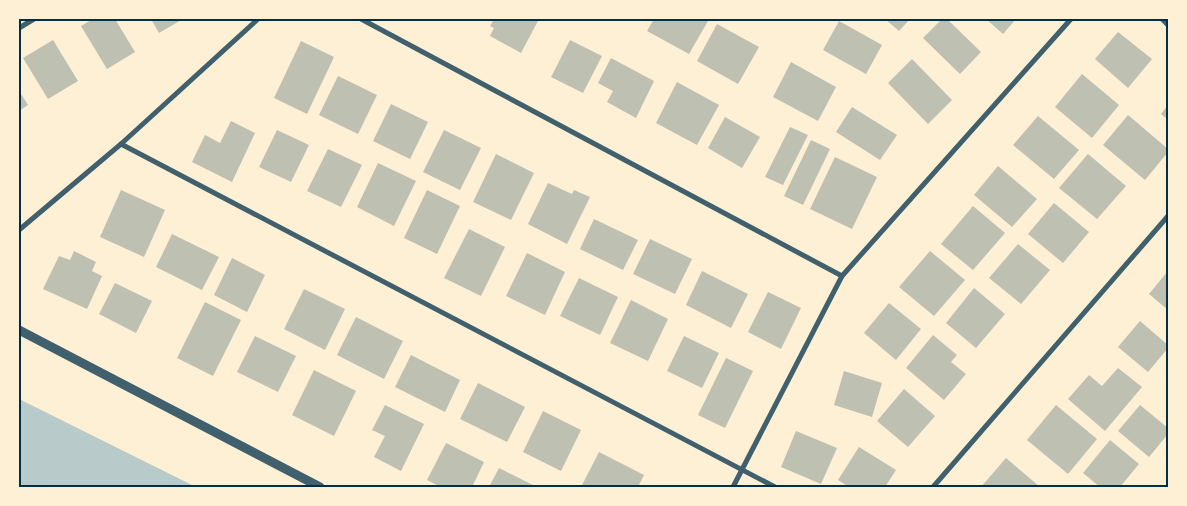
<svg xmlns="http://www.w3.org/2000/svg" width="1187" height="506" font-family="Roboto,sans-serif">
	<style>
		.green { fill: #b9caca }
		.building { fill: #bec0b2 }
		.lines { fill: none; stroke-linecap: round; stroke-linejoin: round }
		.minor { stroke: #3f606c; stroke-width: 5 }
		.tertiary { stroke: #3f606c; stroke-width: 9 }
		.neatline { fill: none; stroke: #003049; stroke-width: 2 }
	</style>
	<rect width="100%" height="100%" fill="#fdf0d5"/>
	<path class="green" d="M19,399L196,487H19Z"/>
	<g class="building">
		<path d="M93,19H115L135,52L107,69L81,26Z"/>
		<path d="M151,19H183L159,33Z"/>
		<path d="M494,19H539L521,53L490,36L494,28L490,26Z"/>
		<path d="M654,19H704L708,21L689,54L647,31Z"/>
		<path d="M885,19H910L899,31Z"/>
		<path d="M942,19H947L981,52L960,74L923,38Z"/>
		<path d="M986,19H1016L1003,34Z"/>
		<path d="M839,21L882,45L866,74L823,50Z"/>
		<path d="M717,24L759,47L738,84L697,61Z"/>
		<path d="M1118,32L1152,59L1128,88L1095,59Z"/>
		<path d="M53,40L78,81L48,99L23,58Z"/>
		<path d="M570,40L602,56L583,93L551,77Z"/>
		<path d="M301,41L334,57L307,114L274,98Z"/>
		<path d="M611,58L654,81L636,118L607,102L613,91L598,83Z"/>
		<path d="M912,59L952,100L928,124L888,83Z"/>
		<path d="M791,62L836,87L818,121L773,97Z"/>
		<path d="M1082,74L1119,105L1092,138L1055,107Z"/>
		<path d="M338,76L377,95L358,134L319,115Z"/>
		<path d="M677,82L719,105L697,145L656,123Z"/>
		<path d="M19,91L28,105L19,111Z"/>
		<path d="M391,104L428,122L410,159L373,141Z"/>
		<path d="M1168,105V120L1161,114Z"/>
		<path d="M852,107L897,135L880,160L836,132Z"/>
		<path d="M1128,115L1168,149V152L1145,180L1103,145Z"/>
		<path d="M1038,116L1079,150L1054,179L1013,145Z"/>
		<path d="M725,117L760,137L742,168L708,148Z"/>
		<path d="M231,121L255,133L232,182L192,162L205,135L220,143Z"/>
		<path d="M790,127L808,135L783,185L765,177Z"/>
		<path d="M277,130L309,145L291,182L259,167Z"/>
		<path d="M444,130L481,148L460,190L423,172Z"/>
		<path d="M811,140L830,149L803,205L784,196Z"/>
		<path d="M328,149L362,165L341,207L307,191Z"/>
		<path d="M496,154L534,173L511,220L473,202Z"/>
		<path d="M1088,154L1126,186L1097,219L1059,188Z"/>
		<path d="M835,157L877,177L852,229L810,209Z"/>
		<path d="M378,163L416,181L394,226L357,207Z"/>
		<path d="M998,166L1037,199L1012,227L974,195Z"/>
		<path d="M548,183L572,194L574,190L590,197L567,244L528,224Z"/>
		<path d="M121,190L165,210L144,257L100,237Z"/>
		<path d="M427,190L460,206L437,254L404,238Z"/>
		<path d="M1054,203L1089,232L1063,263L1028,234Z"/>
		<path d="M973,206L1005,233L973,270L941,244Z"/>
		<path d="M594,219L638,240L623,270L580,249Z"/>
		<path d="M469,229L505,247L481,296L444,278Z"/>
		<path d="M172,234L219,257L202,290L156,267Z"/>
		<path d="M650,239L692,259L675,294L633,274Z"/>
		<path d="M1018,244L1050,270L1021,304L989,278Z"/>
		<path d="M74,251L96,262L92,271L102,276L87,309L43,289L59,256L70,260Z"/>
		<path d="M930,251L965,280L934,316L899,287Z"/>
		<path d="M527,253L565,272L545,315L506,296Z"/>
		<path d="M232,258L265,275L247,312L214,295Z"/>
		<path d="M702,271L748,294L731,328L686,305Z"/>
		<path d="M1168,271V310L1149,294Z"/>
		<path d="M579,278L618,297L600,335L560,316Z"/>
		<path d="M115,283L152,301L136,333L99,314Z"/>
		<path d="M974,288L1005,314L976,348L946,323Z"/>
		<path d="M304,289L345,309L325,350L284,329Z"/>
		<path d="M768,292L801,308L781,349L748,332Z"/>
		<path d="M631,300L668,319L648,361L610,343Z"/>
		<path d="M205,302L241,320L213,376L177,358Z"/>
		<path d="M889,303L921,329L896,360L864,333Z"/>
		<path d="M356,317L403,341L384,379L337,355Z"/>
		<path d="M1140,321L1168,345V348L1148,372L1118,347Z"/>
		<path d="M933,335L957,355L951,362L966,374L944,400L906,368Z"/>
		<path d="M255,336L296,356L278,392L237,372Z"/>
		<path d="M684,336L719,353L702,388L667,371Z"/>
		<path d="M411,355L460,380L445,412L395,387Z"/>
		<path d="M726,358L753,371L725,428L698,415Z"/>
		<path d="M1118,368L1142,387L1105,431L1068,399L1089,375L1102,386Z"/>
		<path d="M314,370L356,391L334,436L292,415Z"/>
		<path d="M844,371L882,383L872,417L834,405Z"/>
		<path d="M478,383L525,407L507,442L460,419Z"/>
		<path d="M904,389L935,416L908,447L877,421Z"/>
		<path d="M385,405L424,424L401,471L374,457L385,436L372,430Z"/>
		<path d="M1056,405L1097,439L1068,474L1027,440Z"/>
		<path d="M1140,405L1168,428V434L1149,457L1118,431Z"/>
		<path d="M543,411L581,430L561,471L523,452Z"/>
		<path d="M796,431L837,448L821,484L781,467Z"/>
		<path d="M1110,440L1139,464L1120,487H1100L1083,473Z"/>
		<path d="M446,443L484,462L472,487H441L427,480Z"/>
		<path d="M859,447L896,470L885,487H849L838,480Z"/>
		<path d="M599,452L644,475L638,487H581Z"/>
		<path d="M1006,458L1040,487H981Z"/>
		<path d="M499,468L537,487H489Z"/>
	</g>
	<g class="lines">
		<g class="minor">
			<path d="M361,19L842,276"/>
			<path d="M1162,19L1168,25"/>
			<path d="M19,28L34,19"/>
			<path d="M121,144L775,487"/>
			<path d="M19,230L121,144L258,19"/>
			<path d="M733,487L842,276L1071,19"/>
			<path d="M933,487L1168,216"/>
		</g>
		<path class="tertiary" d="M19,330L320,487"/>
	</g>
	<rect width="1187" height="506" fill="none" stroke="#fdf0d5" stroke-width="40"/>
	<rect x="20" y="20" width="1147" height="466" class="neatline"/>
</svg>
